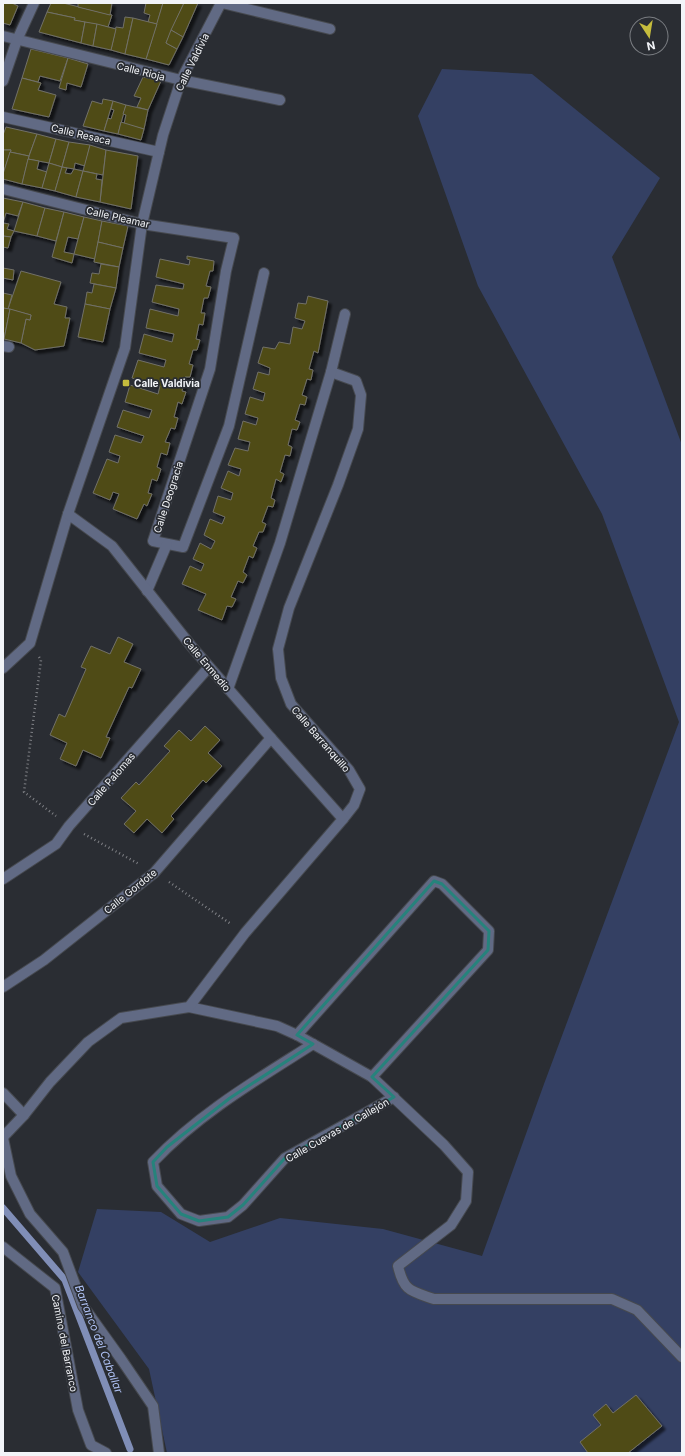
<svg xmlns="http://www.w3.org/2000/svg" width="685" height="1456" font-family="Inter,sans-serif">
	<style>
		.green { fill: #344063 }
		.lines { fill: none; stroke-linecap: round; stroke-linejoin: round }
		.stream { stroke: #808eb7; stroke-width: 7 }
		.building { fill: #504c14; stroke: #717068; filter: url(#shadow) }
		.minor-casing { stroke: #46494f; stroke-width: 12 }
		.tertiary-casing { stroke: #46494f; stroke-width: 12 }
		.path { stroke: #808287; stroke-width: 2.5; stroke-dasharray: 1 3; stroke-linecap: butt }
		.minor { stroke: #616a84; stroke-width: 10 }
		.tertiary { stroke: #616a84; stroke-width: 10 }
		.marked { fill: none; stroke: #26837c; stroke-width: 3; stroke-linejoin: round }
		.poi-dot { fill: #c5bc3d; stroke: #2a2d33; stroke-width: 1.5 }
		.labels { text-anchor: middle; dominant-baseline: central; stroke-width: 3.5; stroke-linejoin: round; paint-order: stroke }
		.street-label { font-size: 10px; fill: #f2f4f8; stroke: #2a2d33 }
		.poi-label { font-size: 10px; font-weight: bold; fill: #f2f4f8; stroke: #2a2d33; text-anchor: start }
		.water-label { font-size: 11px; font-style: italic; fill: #b0c3f6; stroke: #2a2d33 }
	</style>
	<defs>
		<filter id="shadow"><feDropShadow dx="3.5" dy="3.5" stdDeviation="1" flood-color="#0009"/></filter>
	</defs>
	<rect width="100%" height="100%" fill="#2a2d33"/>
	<path class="green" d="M442,69L532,74L660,178L612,257L682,445V1453H167L149,1369L78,1272L97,1209L161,1212L210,1242L280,1218L383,1229L482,1256L544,1084L679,722L602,514L478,286L418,116Z"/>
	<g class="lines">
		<path class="stream" d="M3,1208L65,1280L130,1449"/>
	</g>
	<g class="building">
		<path d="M3,3H12L18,6L10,25L3,23Z"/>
		<path d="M51,3H63L112,15L108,27L74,20L75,18L47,12Z"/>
		<path d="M78,3H112L110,15L78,7Z"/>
		<path d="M146,3H163L157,24L148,22L150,15L144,13Z"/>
		<path d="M163,3H184L166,43L177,49L169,65L146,59Z"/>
		<path d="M184,3H198L183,37L171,30Z"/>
		<path d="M47,12L75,18L74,20L85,22L81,43L39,32Z"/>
		<path d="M125,17L133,18L125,54L111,50L116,27L123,28Z"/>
		<path d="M133,18L157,24L146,59L125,54Z"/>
		<path d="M85,22L97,24L93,46L81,43Z"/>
		<path d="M97,24L116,29L111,50L93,46Z"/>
		<path d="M171,30L183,37L177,49L166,43Z"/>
		<path d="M31,49L68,58L60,81L40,76L38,82L22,78Z"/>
		<path d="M68,58L88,64L81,87L67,83L66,90L59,88Z"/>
		<path d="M143,77L161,81L148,110L137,107L141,98L134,96Z"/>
		<path d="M22,78L41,83L38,90L56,95L49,117L12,109Z"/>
		<path d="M103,99L113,101L104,131L83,126L92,101L102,104Z"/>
		<path d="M113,101L126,105L118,134L104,131L108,118L111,119L114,110L111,109Z"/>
		<path d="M126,105L148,110L144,129L124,124L126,115L123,114Z"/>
		<path d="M121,122L144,129L141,140L118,134Z"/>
		<path d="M6,127L37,134L29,156L10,152L11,150H3V135Z"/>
		<path d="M37,134L56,139L49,163L28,159Z"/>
		<path d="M56,139L69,142L62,167L49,163Z"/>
		<path d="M69,142L90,145L85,166L75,163L74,169L62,167Z"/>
		<path d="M90,145L106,150L103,175L83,171Z"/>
		<path d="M3,150H11L3,174Z"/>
		<path d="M106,150L138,156L131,209L100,202Z"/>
		<path d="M10,152L29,156L22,184L3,179V174Z"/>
		<path d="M28,159L39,161L37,169L47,172L42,188L22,184Z"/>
		<path d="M49,163L62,167L55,191L42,188Z"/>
		<path d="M62,167L67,168L65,173L71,174L74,169L83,171L76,197L55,191Z"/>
		<path d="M83,171L97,174L96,179L102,180L100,202L76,197Z"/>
		<path d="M3,198L23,202L18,216L6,213L3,223Z"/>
		<path d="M23,202L45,208L37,236L14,231Z"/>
		<path d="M45,208L64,212L56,241L37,236Z"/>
		<path d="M64,212L84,217L78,239L68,237L64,252L74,254L72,263L52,257Z"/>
		<path d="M84,217L102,221L95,259L74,254Z"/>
		<path d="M102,221L128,226L123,248L98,242Z"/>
		<path d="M3,223L9,224L7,229L14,231L11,237L3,236Z"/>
		<path d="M3,236L11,237L8,248L3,247Z"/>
		<path d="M98,242L123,248L119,267L94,262Z"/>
		<path d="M187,256L214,261L213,271H210L206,286L211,287L208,298H204L201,313H205L203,325L199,324L196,339L200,340L197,350H193L189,364L193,365L190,377H185L182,391L186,392L182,404L178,402L174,417L178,418L175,429L171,428L165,442L170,443L167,455L161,453L157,467L161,469L157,481L152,479L148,493L152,494L147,506L144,504L137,519L113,509L119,494L113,492L110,500L93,493L107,459L118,463L120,456L109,452L115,435L141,443L144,436L117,427L123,410L149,418L152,410L125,402L130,385L158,394L160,386L132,378L138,360L164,367L166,360L139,353L144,334L172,342L174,334L146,328L150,309L178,316L179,309L152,302L156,285L183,289L184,284L156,277L160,259L189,265L190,260L187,259Z"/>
		<path d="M101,264L119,267L116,288L90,283L92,273L99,274Z"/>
		<path d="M3,268L14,270L13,280L3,278Z"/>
		<path d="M21,271L61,282L54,304L67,307L65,318H70L64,346L35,350L21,343L26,319L30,320L31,315L8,309Z"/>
		<path d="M94,284L116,288L110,309L85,304L87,292L92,293Z"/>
		<path d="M3,293L12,295L8,309L3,308Z"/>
		<path d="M308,296L328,301L318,353L314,351L309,369L313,370L311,380L307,379L302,395L307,397L305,405L300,404L295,420L300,422L297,430L292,429L288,445L292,447L290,456L285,455L280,472L284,474L281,482L276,479L271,498L275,500L273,507L268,506L262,522L266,524L263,532H259L253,546L257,548L253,558L249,556L243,572L247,575L243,583L238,581L231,597L236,599L232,607L227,606L222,620L198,610L206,594L182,584L190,566L201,571L204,564L193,559L200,543L211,549L215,541L204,535L210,519L222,524L225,517L213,512L218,496L231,500L233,493L221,488L228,471L239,476L241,469L228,465L235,448L248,451L250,442L238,439L243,421L256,425L258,418L245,414L250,397L263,401L265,393L253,389L258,372L269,375L270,368L258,363L263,347L275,349L279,342L290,344L293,327L302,329L305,321L295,318L298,303L306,304Z"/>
		<path d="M85,304L110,309L103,342L78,337Z"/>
		<path d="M3,308L10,309L4,339H3Z"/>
		<path d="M10,309L31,315L30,320L26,319L21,343L4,339Z"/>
		<path d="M118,637L133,644L124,662L141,669L132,688L129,687L106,737L110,738L101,758L83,750L76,766L60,759L67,743L50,735L59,714L65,717L86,669L81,667L91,646L110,654Z"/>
		<path d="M205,726L220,740L208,753L222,766L206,783L203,780L171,816L174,819L162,833L147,819L134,833L124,824L136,811L121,798L136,782L139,785L170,751L164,746L179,730L191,741Z"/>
		<path d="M636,1395L662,1426L628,1453H588L580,1442L601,1425L593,1415L606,1404L613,1413Z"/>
	</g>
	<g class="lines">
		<g class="minor-casing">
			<g id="minor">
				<path d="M222,3L330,29"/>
				<path d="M3,36L181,80L280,100"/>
				<path d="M3,81L17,40L34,3"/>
				<path d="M3,117L159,152"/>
				<path d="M3,189L142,224L234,238L226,271L210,369L153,541L183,547L229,426L264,273"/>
				<path d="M3,346L9,347"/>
				<path d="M331,372L356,381L361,395L358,429L338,485L289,608L278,649L281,678L291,704L349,770L360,789L354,805L343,819"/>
				<path d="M147,591L167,544"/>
				<path d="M228,689L280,543L331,372L345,314"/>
				<path d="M3,879L56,844L69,826L209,667"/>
				<path d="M3,987L44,960L154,873L271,738"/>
				<path d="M189,1007L277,1026L297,1035L372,1077L444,1145L468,1172L466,1201L451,1225L398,1266C404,1292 411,1291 434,1299H612L637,1310L682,1357"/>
				<path d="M297,1035L434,881L442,884L489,931L488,950L372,1077"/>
				<path d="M313,1044C258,1079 198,1114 153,1162L157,1186L181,1214L199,1221L228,1217L243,1205L285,1158L394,1097"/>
				<path d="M3,1093L24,1115"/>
			</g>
		</g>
		<g class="tertiary-casing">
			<g id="tertiary">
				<path d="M3,668L30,643L68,514L125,348L142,224L163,135L181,80L221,3"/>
				<path d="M3,1137L24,1115L50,1082L88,1042L121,1018L189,1007L245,933L343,819L271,738L192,647L112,546L68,514"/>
				<path d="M3,1138L11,1176L30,1214L63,1252L83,1306L121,1359L153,1406L159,1453"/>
				<path d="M3,1247L55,1288L78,1410L91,1445L106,1453"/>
			</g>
		</g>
		<g class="path">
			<path d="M39,657L41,660L24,792L56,816"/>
			<path d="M84,834L139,864"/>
			<path d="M169,882L231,924"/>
		</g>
		<use href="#minor" class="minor"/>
		<use href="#tertiary" class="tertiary"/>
	</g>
	<path class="marked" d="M434,881L442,884L489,931L488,950L372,1077L394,1097L285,1158L243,1205L228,1217L199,1221L181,1214L157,1186L153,1162L167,1147L230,1098L313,1044L297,1035Z"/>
	<rect class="poi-dot" x="122" y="379" width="8" height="8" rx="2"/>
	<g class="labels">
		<g class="street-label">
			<text transform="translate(192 62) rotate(-64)">Calle Valdivia</text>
			<text transform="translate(141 71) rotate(14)">Calle Rioja</text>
			<text transform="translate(81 134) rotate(13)">Calle Resaca</text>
			<text transform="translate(118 217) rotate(13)">Calle Pleamar</text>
			<text transform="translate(168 497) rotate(-72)">Calle Deogracia</text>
			<text transform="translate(207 664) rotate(50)">Calle Enmedio</text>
			<text transform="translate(321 739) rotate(49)">Calle Barranquillo</text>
			<text transform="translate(111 779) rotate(-49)">Calle Palomas</text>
			<text transform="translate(130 891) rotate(-39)">Calle Gordote</text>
			<text transform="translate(337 1130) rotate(-30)">Calle Cuevas de Callejón</text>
			<text transform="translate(65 1343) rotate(79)">Camino del Barranco</text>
		</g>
		<g class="poi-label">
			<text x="134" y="383">Calle Valdivia</text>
		</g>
		<g class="water-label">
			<text transform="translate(99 1339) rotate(69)">Barranco del Caballar</text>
		</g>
	</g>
	<rect width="685" height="1456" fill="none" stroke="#f2f4f8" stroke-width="8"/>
	<g transform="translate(649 36) rotate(168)"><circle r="19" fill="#2a2d33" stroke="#7a7d82"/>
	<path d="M0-3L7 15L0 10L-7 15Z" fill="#c5bc3d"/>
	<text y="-6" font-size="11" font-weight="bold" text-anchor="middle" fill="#f2f4f8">N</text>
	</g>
</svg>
